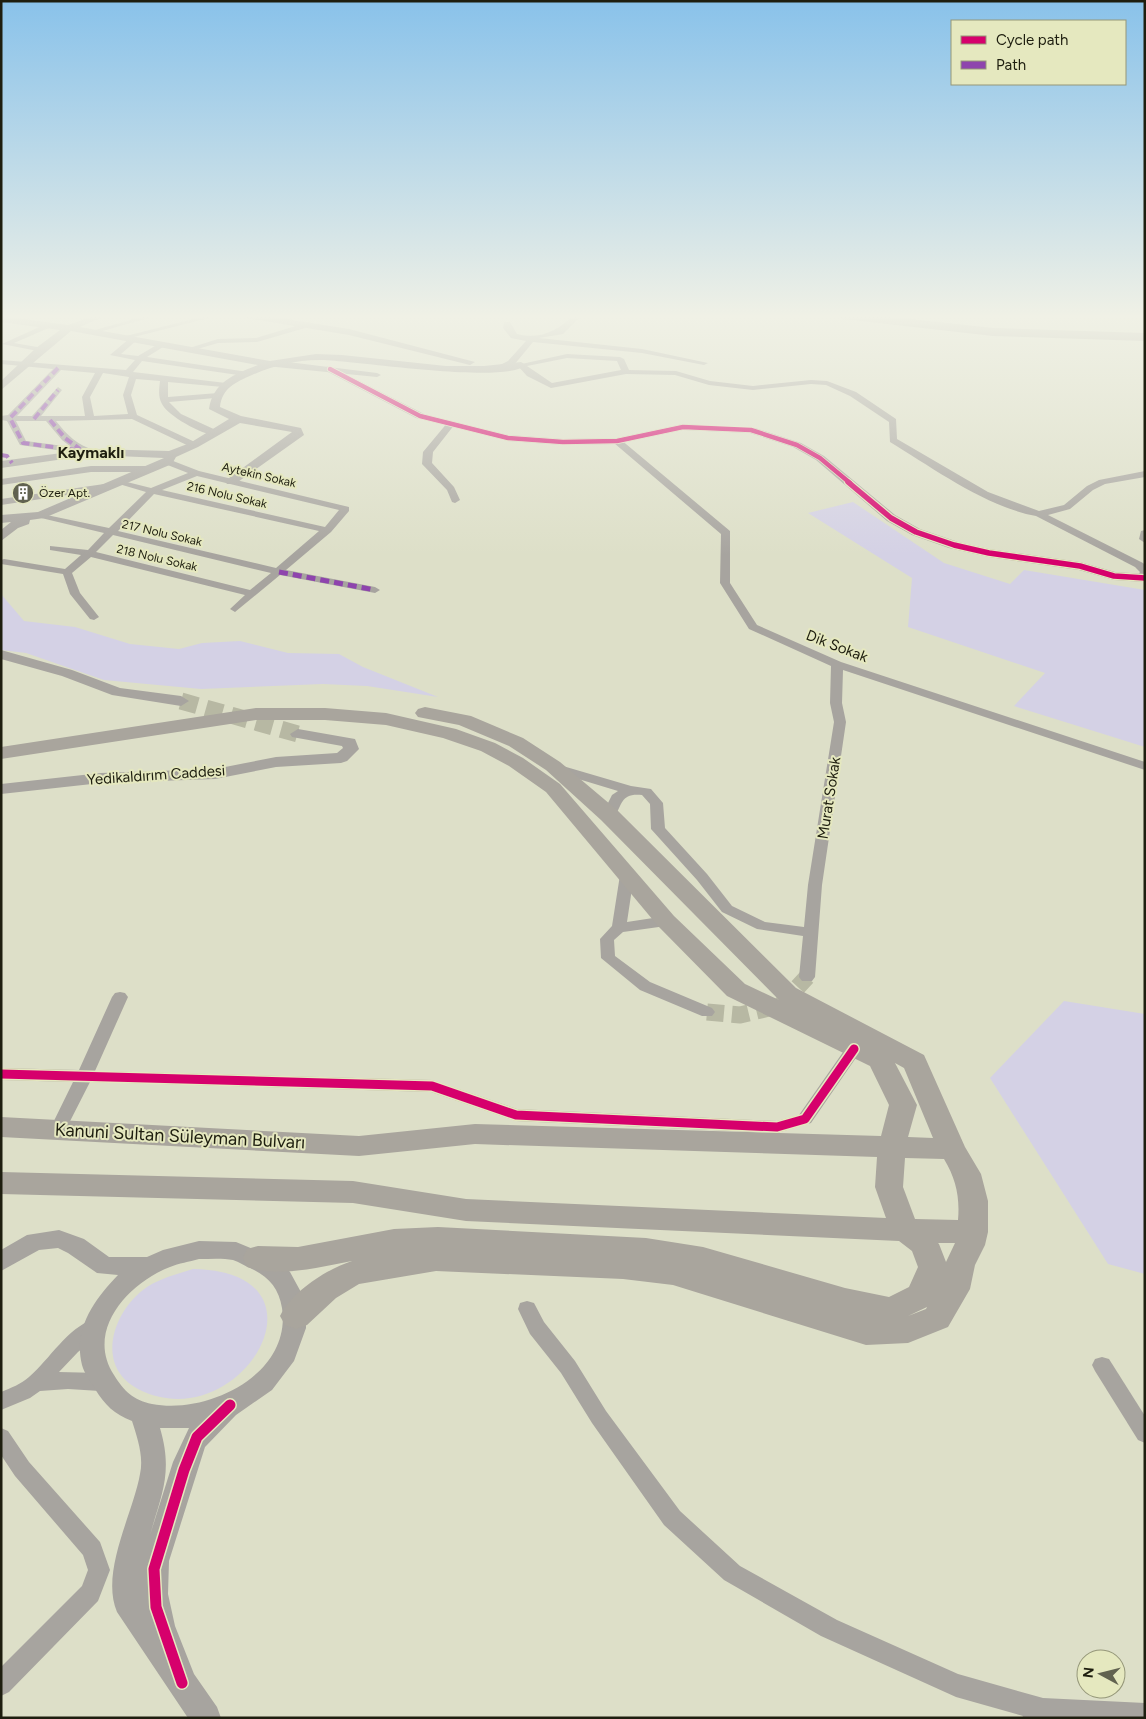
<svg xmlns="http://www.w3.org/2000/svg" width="1146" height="1719" font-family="Figtree,sans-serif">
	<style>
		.built { fill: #dee0bb }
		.green { fill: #d4d1e5 }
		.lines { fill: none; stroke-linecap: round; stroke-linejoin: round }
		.minor-tunnel { stroke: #b7b8a3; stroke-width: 17; stroke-dasharray: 17 8; stroke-linecap: butt }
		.tertiary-tunnel { stroke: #b7b8a3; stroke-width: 17; stroke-dasharray: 17 9; stroke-linecap: butt }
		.minor { fill: #a7a49f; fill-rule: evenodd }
		.tertiary { fill: #a7a49f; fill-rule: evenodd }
		.primary { fill: #a9a59d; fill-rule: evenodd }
		.trunk { fill: #a6a29a; fill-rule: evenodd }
		.quiet-far1 { stroke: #8e44ad; stroke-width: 4; stroke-dasharray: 8 4; stroke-linecap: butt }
		.quiet { stroke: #8e44ad; stroke-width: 5; stroke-dasharray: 9 5; stroke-linecap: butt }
		.cycleway-far3-casing { stroke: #e5e8bf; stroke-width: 6 }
		.cycleway-far2-casing { stroke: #e5e8bf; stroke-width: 8 }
		.cycleway-far1-casing { stroke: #e5e8bf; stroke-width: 12 }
		.cycleway-casing { stroke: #e5e8bf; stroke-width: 14 }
		.cycleway-far3 { stroke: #d6006c; stroke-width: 4.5 }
		.cycleway-far2 { stroke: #d6006c; stroke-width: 5.5 }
		.cycleway-far1 { stroke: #d6006c; stroke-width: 9 }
		.cycleway { stroke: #d6006c; stroke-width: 11 }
		.labels { text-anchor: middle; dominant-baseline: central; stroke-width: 4; stroke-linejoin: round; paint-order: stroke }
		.far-street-label { font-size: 12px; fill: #1e1e0f; stroke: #e5e8bf }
		.far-poi-label { font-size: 12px; fill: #1e1e0f; stroke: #e5e8bf; text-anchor: start }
		.street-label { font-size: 15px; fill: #1e1e0f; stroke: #e5e8bf }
		.far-district-label { font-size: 16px; font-weight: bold; fill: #1e1e0f; stroke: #e5e8bf }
		.near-street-label { font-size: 18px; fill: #1e1e0f; stroke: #e5e8bf }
	</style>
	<rect width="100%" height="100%" fill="#dddfc8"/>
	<path class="built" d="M930,315H1145V321L1082,320L1079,316Z"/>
	<g class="green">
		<path d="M853,502L944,563L1010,584L1024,570L1145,590V747L1014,706L1045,673L908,627L912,578L808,513Z"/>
		<path d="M1,594L24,621L75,627L130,644L179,649L202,643L240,641L288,653L339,654L363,667L438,697L367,686L323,684L201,689L104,680L26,653L1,650Z"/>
		<path d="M1064,1001L1145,1014V1274L1108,1264L990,1078Z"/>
		<path d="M193,1269C341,1271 239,1441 138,1389C94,1366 113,1310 147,1287C161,1278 177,1274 193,1269Z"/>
	</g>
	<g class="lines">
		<path class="minor-tunnel" d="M707,1012L740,1015L781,1005L807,977"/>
		<path class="tertiary-tunnel" d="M181,701L298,734"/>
		<g class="minor">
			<path d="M148,315H159L92,334L88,332Z"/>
			<path d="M209,315H221L122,340L118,338Z"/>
			<path d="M574,315H582L563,334L539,338L642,349L708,363L704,365L642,353L533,342L514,365L498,370L494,368L508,361L526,341L511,338L503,328L504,322H510L517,334C540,340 557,331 574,315Z"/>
			<path d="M309,322L313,324L312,326L257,342L218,343L187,352L183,350L218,339L256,338Z"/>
			<path d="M48,323H51V327L14,343L43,348V352L2,344Z"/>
			<path d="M130,338L137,340L121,354L138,356L160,343H163V347L147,357L248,372V376H245L142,361L133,372L226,383L227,385L223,387L168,382V397L218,393L219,395L215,398L169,402L181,414L218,431V435C205,437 168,416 162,404C158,397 159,389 160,381L136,379L131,395L137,415L197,443V447H191L132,419L56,421C67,435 78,446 95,450V454L92,455L20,445L7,421L1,420V416L8,415L53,369L1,364V360L126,370L135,360L110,355ZM61,370L95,373L82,397L85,416H41L62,390L58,387L32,416H17ZM103,373L129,377L123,395L128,414L94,416L90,397ZM16,421H46L62,440L71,447L26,441Z"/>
			<path d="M567,354L620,357L624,359L629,370L676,371L710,381L753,386L811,380L827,381L856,392L896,419L897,439L988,492L1039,511L1064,505L1087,486L1099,480L1145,471V477L1105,484L1093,490L1070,509L1048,515L1143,563L1145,565V580H1137L1136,578L1140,572L1135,567L1036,516C986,507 933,468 890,442L889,422L850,396L826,385L811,384L753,390L709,385L675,375L626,374L551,388L527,376L517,365ZM567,358L617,361L621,370L552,383L527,366Z"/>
			<path d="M269,362H288L377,373L381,375L377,377L266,366L265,364Z"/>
			<path d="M451,421L455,424L433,452L432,463L454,487L460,500L455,503L452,502L447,490L422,464L423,452L448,422Z"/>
			<path d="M614,439H620L730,531V583L757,625L841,662L1145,762V770L843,670L842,703L846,722L822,885L815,977L812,981H802L799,977L803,936L757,929L722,912L697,880L651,829L650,804L642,795C621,793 623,803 614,818H604L602,815L612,795L618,791L552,771L550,768L556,764L631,786L651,789L663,803L665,828L707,874L732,906L765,922L804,927L808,885L834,722L830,703L831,666L749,629L720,583L721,534L614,443Z"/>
			<path d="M168,459L199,471L349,507V511L331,532L286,570L375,587L380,590L375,593L280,575L235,612L230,609L245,595L91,557L72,573L80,593L99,617L94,620L90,619L70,594L63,574L1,564V560L4,559L65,569L81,555L50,550V546L88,550L104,533L37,517V513L109,528L146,492L119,484V480L151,488L188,473L165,464V460ZM197,476L339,510L325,527L162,490ZM154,494L319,531L276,568L118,531ZM113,535L271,573L250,590L96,552Z"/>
			<path d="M91,466H152L157,469L152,472H91L1,485V479Z"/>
			<path d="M111,483L114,484V488L1,505V499Z"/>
			<path d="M627,871L634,875L627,922L666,916L673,921L666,926L623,932L614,940L615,956L650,982L712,1008L715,1012L712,1016H702L640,990L601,958L600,939L612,926L620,875Z"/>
			<path d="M120,992L125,993L128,997L95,1071L432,1080L517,1109L777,1121L799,1115L848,1045H860L862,1049L811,1123L777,1133L516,1121L431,1092L90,1082L64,1133L58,1135L52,1133L50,1129L73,1082L1,1080V1068L79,1070L112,997L115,993Z"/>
			<path d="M527,1301L534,1303L544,1322L575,1361L606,1411L680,1511L740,1566L837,1620L958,1674L1043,1698L1145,1703V1718H1022L1023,1716L956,1697L821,1636L724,1580L664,1525L592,1423L561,1373L530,1334L518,1309L520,1303Z"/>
			<path d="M94,1319L101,1321L104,1327L101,1333L78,1352L59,1372L100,1373L107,1376L110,1382L107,1388L100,1391L68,1389L40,1391L30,1398L1,1410V1392C11,1388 21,1384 29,1377C50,1359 67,1328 94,1319Z"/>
			<path d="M1102,1357L1109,1359L1145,1416V1443L1138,1440L1095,1371L1092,1365L1095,1359Z"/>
			<path d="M1,1428L8,1431L29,1462L100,1542L110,1570L98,1601L9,1692L1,1696V1667L82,1586L88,1570L83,1555L15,1476L1,1455Z"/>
		</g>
		<g class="tertiary">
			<path d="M95,315H107L80,327L270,361L316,354L342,355L446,366H484L521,362L526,365C505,385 354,360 319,360C295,360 273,366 252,375C236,382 222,388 220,407L241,416L301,428L304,435L235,484H227L225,481L292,432L240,423L198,447L176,457L172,464L44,518L30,520L29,524L18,528L1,541V530L11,522L1,523V515L38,512L164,458L92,455L1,468V461L92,449L169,451L190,443L229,419L209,409C213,382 235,374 258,365L71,331L1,390V381L36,348L60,330L1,322V316L68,325Z"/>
			<path d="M241,315H261L349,329L475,362L470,365L349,335L246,318Z"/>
			<path d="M330,366L424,414L508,435L563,439L617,438L683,424L755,428L801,443L824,456L895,515L920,529L958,542L989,549L1080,562L1115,572L1145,574V582L1114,580L1079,570L989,557L949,548L912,535L887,521L816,460L793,447L750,433L683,430L617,444L563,445L508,441L416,418L326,371V367Z"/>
			<path d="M1145,530V543L1139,539L1141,531Z"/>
			<path d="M1,650L72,670L120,688L181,696L189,701L181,706L112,695L62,676L1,659Z"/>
			<path d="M298,729L355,739L359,749L347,761L341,763L276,767L215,779L101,783L1,794V784L101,773L215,769L276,757L337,753L343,748L342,746L292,737L290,734Z"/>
			<path d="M59,1230L84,1239L109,1257H147L163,1250L199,1241L236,1242L277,1259L290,1272L302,1294L306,1310V1328L294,1361L272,1390L236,1415L205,1447L169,1561L168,1594L175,1626L194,1674L217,1707L221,1718H188L117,1612C100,1572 133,1514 140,1474C144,1456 137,1437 132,1421C114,1414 105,1405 95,1389C91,1382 84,1373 82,1365C73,1329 94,1300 118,1275L97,1273L68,1253L58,1248L39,1250L1,1271V1250L27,1235ZM199,1259C210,1259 223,1258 233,1260C239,1262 245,1266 250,1268C268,1276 279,1288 282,1308C292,1374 208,1415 152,1404C133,1400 124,1391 114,1375C85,1331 128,1283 170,1267C179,1263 189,1262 199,1259ZM160,1428H189L173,1462L150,1535C162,1493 173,1472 160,1428Z"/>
		</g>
		<path class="primary" d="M425,707L471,716L523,738L560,762L617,810L796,988L924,1055L965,1147L981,1174L988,1201V1232L985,1245L975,1265L970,1289L948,1327L908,1343L866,1345L673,1285L623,1279L436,1271L359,1284L336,1298L307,1325L296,1329L285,1325L280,1316C293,1291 325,1270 352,1261C318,1267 281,1278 247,1267L243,1258L247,1249L258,1246L298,1247L394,1229L438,1227L646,1238L703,1247L845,1288L889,1297L909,1287L918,1267L912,1251L899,1241L466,1221L353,1203L1,1194V1172L353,1181L466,1199L886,1218L875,1187L877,1157L475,1144L359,1156L1,1137V1117L359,1136L475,1124L881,1136L889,1105L870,1066L727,996L658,926L546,792L509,766L481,751L443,738L386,725L325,720H256L1,759V747L256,708H325L386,713L456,729L495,743L523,758L560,784L674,916L745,984L779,1000L601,820L546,770L509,746L459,725L418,717L415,713L418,709ZM895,1063L904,1068L933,1138L908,1137L917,1105ZM905,1158L944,1159C956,1179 960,1197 958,1220L915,1219L903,1187ZM938,1243H955L946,1262L939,1244ZM927,1307L926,1309L908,1316Z"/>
		<path class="trunk" d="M837,315H874L993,328L1145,333V341L993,336L843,319Z"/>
		<g class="quiet-far1">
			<path d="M58,368L10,418L23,443L92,452"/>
			<path d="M34,419L58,390"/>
			<path d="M50,420L65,438L80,449"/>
			<path d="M1,455L7,456L12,463"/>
		</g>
		<path class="quiet" d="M279,572L375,590"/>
		<g class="cycleway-far3-casing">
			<path id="cycleway-far3" d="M330,369L420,416L508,438L563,442L617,441L683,427L751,430L797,445L820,458L850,483"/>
		</g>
		<g class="cycleway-far2-casing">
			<path id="cycleway-far2" d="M848,482L891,518L916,532L954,545L989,553L1080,566L1114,576L1145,578"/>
		</g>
		<g class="cycleway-far1-casing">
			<path id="cycleway-far1" d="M1,1074L432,1086L516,1115L777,1127L805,1119L854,1049"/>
		</g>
		<g class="cycleway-casing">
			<path id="cycleway" d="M182,1683L156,1607L154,1569L184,1470L197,1437L230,1405"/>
		</g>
		<use href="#cycleway-far3" class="cycleway-far3"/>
		<use href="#cycleway-far2" class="cycleway-far2"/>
		<use href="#cycleway-far1" class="cycleway-far1"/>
		<use href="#cycleway" class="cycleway"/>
	</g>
	<linearGradient id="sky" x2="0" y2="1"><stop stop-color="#89c2ea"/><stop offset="0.57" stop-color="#f0f1e6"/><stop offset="1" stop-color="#f0f1e6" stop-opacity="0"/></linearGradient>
	<rect width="1146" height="555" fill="url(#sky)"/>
	<defs>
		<g id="building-disc" transform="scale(1.125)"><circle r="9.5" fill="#616250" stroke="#e5e8bf"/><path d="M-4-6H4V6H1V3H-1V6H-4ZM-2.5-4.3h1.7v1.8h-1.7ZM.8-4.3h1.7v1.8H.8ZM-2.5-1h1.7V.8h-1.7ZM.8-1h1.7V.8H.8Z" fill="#fff"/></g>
	</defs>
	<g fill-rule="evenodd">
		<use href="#building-disc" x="23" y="493"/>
	</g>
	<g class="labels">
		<g class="far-street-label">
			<text transform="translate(259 475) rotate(13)">Aytekin Sokak</text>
			<text transform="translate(227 495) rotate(13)">216 Nolu Sokak</text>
			<text transform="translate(162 533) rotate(13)">217 Nolu Sokak</text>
			<text transform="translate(157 558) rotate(13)">218 Nolu Sokak</text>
		</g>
		<g class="far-poi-label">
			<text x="39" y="493">Özer Apt.</text>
		</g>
		<g class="street-label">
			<text transform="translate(837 646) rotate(21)">Dik Sokak</text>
			<text transform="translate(156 775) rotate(-4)">Yedikaldırım Caddesi</text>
			<text transform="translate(829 798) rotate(-81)">Murat Sokak</text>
		</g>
		<g class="far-district-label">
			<text x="91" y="452">Kaymaklı</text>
		</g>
		<g class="near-street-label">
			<text transform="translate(180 1136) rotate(3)">Kanuni Sultan Süleyman Bulvarı</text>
		</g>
	</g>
	<rect width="1146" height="1719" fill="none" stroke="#1e1e0f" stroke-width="5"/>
	<rect x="951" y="20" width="175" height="65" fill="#e5e8bf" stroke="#959779"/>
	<rect x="961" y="36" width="25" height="8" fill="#d6006c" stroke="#959779"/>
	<text x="996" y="45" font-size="15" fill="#1e1e0f">Cycle path</text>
	<rect x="961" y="61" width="25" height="8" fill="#8e44ad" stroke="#959779"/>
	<text x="996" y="70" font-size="15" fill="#1e1e0f">Path</text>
	<g transform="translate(1101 1674) rotate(277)"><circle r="24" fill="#e5e8bf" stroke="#959779"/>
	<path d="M0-4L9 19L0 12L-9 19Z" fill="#616250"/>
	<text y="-8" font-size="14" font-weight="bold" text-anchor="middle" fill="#1e1e0f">N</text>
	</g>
</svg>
